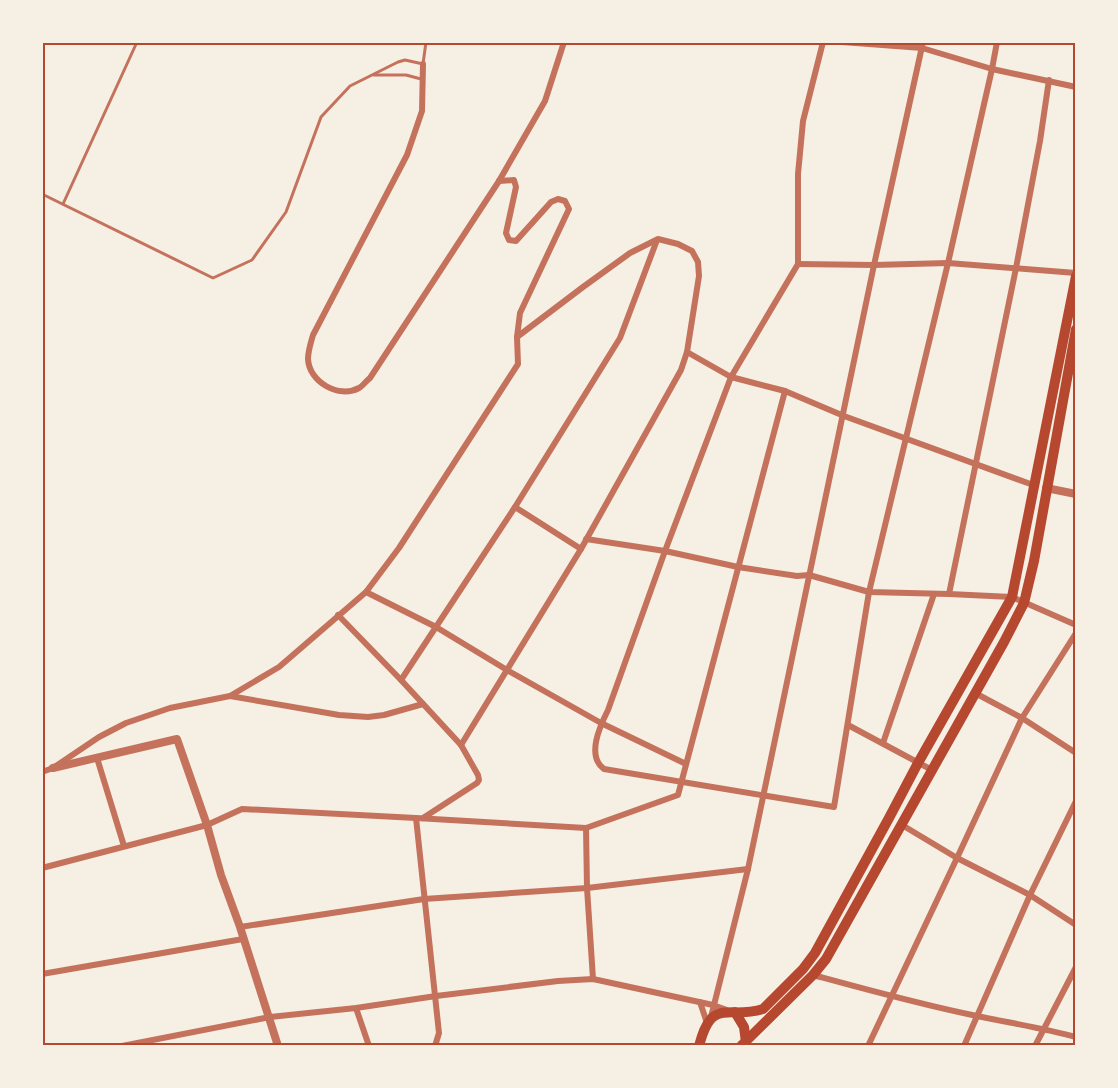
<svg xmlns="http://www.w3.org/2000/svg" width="1118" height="1088" font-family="Rubik,sans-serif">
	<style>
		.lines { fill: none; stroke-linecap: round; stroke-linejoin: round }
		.service { stroke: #c5725c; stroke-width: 3 }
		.minor { stroke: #c5725c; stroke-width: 6 }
		.tertiary { stroke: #c5725c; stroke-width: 8 }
		.primary { stroke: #b5482f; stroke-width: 10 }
		.neatline { fill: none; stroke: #b5482f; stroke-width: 2 }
	</style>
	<rect width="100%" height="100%" fill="#f6efe4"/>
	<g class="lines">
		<g class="service">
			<path d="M374,75H406L421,79"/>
			<path d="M42,194L213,278L252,260L286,212L321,117L350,86L398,62L405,60L423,64L426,42"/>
			<path d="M63,204L137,42"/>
		</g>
		<g class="minor">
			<path d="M823,42L803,121L798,174V264L731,377L665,551L608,710C600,726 586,756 604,769L834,807L869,592L948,263L992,69L997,42"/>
			<path d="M842,42L922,48L992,69L1076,87"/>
			<path d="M423,64L422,111L407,155L313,335C311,342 308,351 308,359C309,382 339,399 359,388C363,386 366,381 370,378L499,181L545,101L564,42"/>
			<path d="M499,181L514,180L516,187L506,233L509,240L516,241L551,202L558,199L565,201L569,209L520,313L517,337"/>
			<path d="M798,264L874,265L948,263L1076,273"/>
			<path d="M687,352L731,377L785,391L844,416L1036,486"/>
			<path d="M515,507L581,549"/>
			<path d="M586,539L665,551L738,567L797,576L809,575L869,592L949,594L1012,597L1076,625"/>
			<path d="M366,592L436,627L507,670L601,723L686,764"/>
			<path d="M949,594L1016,268L1040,141L1049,80"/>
			<path d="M338,615L401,680L461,745L478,775L479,780L477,783L423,818"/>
			<path d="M401,680L515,507L620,338L657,240"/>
			<path d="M975,693L1022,718L1076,753"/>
			<path d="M230,696L339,715L368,717L384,715L423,704"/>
			<path d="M848,725L932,770"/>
			<path d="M883,743L934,594"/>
			<path d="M97,758L124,846"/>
			<path d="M42,772L53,768L99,737L126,723L170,708L230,696L279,667L366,592L399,548L518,364L517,337L583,287L630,253L658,239L678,244L692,251L698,262L699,276L687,352L681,370L581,549L461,745"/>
			<path d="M416,818L439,1033L435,1046"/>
			<path d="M902,825L957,858L1030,895L1076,925"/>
			<path d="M586,828L587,888L593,979"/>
			<path d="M42,868L207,825L242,809L416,818L586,828L678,795L785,391"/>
			<path d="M240,927L424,899L587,888L748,869"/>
			<path d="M42,974L243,939"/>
			<path d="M813,975C868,990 922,1005 977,1016C1010,1023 1043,1028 1076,1037"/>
			<path d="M700,1002L707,1023"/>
			<path d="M356,1008L369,1046"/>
			<path d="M711,1017L748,869L874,265L923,42"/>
			<path d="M122,1046L270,1017L356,1008L436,996L558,981L593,979L713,1005L727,1010"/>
			<path d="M868,1046L957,858L1022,718L1076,633"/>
			<path d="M964,1046L1030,895L1076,801"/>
			<path d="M1035,1046L1076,967"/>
		</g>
		<g class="tertiary">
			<path d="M1046,488L1076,494"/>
			<path d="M53,768L177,739L207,825L221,875L240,927L278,1046"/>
		</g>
		<g class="primary">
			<path d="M735,1012L744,1027L746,1042"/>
			<path d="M699,1046C712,996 727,1020 763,1009L803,969L815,953L889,818L918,763L1012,597L1076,276"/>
			<path d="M741,1046L813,975L826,959L1004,642L1024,603L1034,561L1076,329"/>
		</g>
	</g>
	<rect width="1118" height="1088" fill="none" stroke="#f6efe4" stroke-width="87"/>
	<rect x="44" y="44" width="1030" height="1000" class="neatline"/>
</svg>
